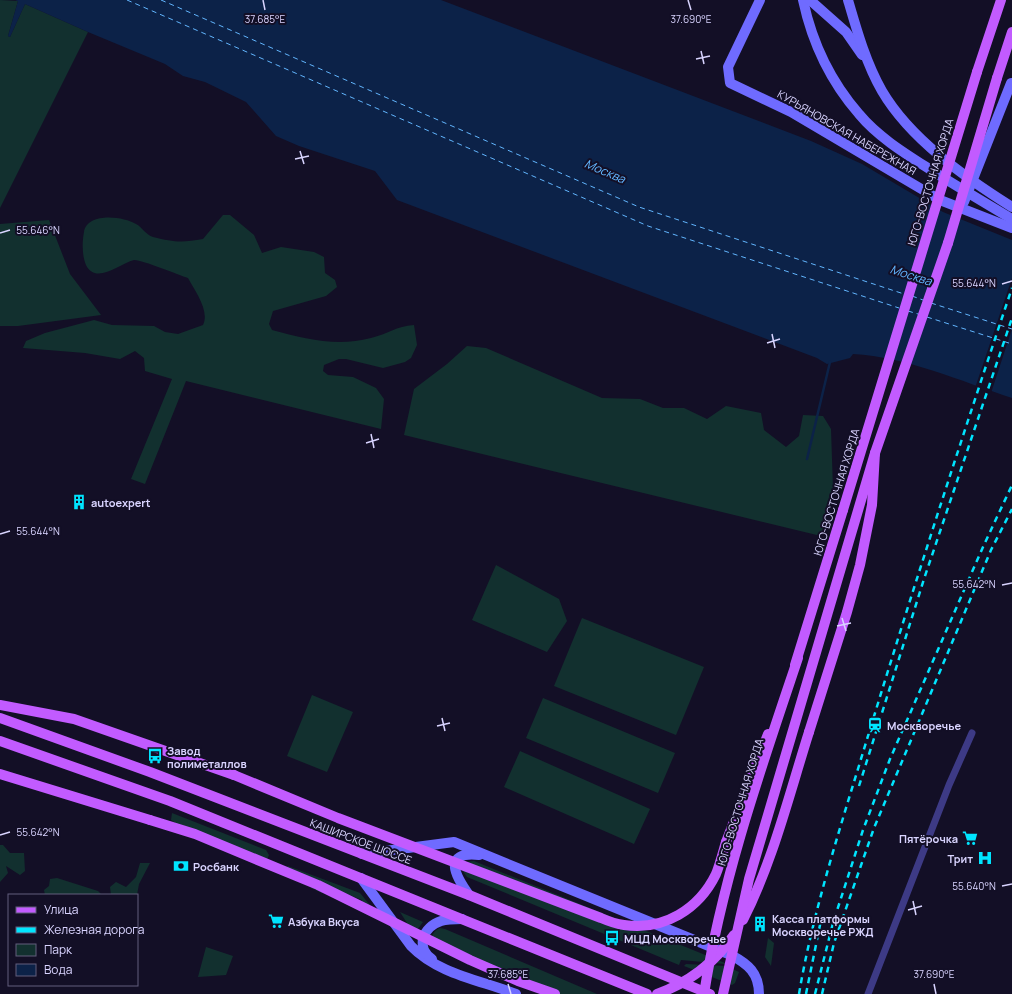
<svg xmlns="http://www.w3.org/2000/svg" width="1012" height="994" font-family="Manrope,sans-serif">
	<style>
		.green { fill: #12302f }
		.water { fill: #0c2248 }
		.pier { fill: #130f26 }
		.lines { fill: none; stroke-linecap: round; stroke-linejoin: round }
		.stream { stroke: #0c2248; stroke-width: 2.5 }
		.ferry { stroke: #62b6ff; stroke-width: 1; stroke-dasharray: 5 4; stroke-linecap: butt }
		.street { stroke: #3d3a85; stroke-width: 7 }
		.secondary { stroke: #6f6bff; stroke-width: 10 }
		.primary { stroke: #c25bff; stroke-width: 10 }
		.rail { stroke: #00e5ff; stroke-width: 2.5; stroke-dasharray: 6 5; stroke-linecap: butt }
		.secondary-bridge { stroke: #6f6bff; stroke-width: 10 }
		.primary-bridge { stroke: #c25bff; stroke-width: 10 }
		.ticks { fill: none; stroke: #d9d4ff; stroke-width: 1.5 }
		.labels { text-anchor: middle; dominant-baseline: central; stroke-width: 4; stroke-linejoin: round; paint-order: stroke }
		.street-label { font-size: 11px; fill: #d9d4ff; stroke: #130f26 }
		.poi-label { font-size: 11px; font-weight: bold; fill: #d9d4ff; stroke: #130f26; text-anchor: start }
		.water-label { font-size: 12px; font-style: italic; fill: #62b6ff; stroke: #130f26 }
		.ticks-label { font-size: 10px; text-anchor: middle; fill: #d9d4ff; stroke: #130f26; stroke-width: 4; stroke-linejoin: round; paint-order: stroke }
	</style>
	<rect width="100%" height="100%" fill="#130f26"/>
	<g class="green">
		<path d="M0,0L18,1L8,36L10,37L25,4L88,32L0,208Z"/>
		<path d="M223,215H230L254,235L262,253L281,247L314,252L324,257L325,273L335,280L337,287L326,296L273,311L269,324L272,330C305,339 337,347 371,338C388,334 396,326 414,325L417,345L411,358L405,362L383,368L346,359H339L324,365L323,371L328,375L353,377L376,388L384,399L381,429L186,381L145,484L131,479L172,379L145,371L144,358L135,351L120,359L85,353L23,348L26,341L45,333L94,320L112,325L154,326L165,332L178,334L203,325C210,311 195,291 188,278C179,275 140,259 134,260C119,264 96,285 86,265C82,256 82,242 84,232C87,212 123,216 136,224C142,227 146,235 153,237C173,242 182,243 203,239Z"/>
		<path d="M49,220L70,274L101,315L18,326H0V224Z"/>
		<path d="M467,346L486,348L602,398L640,399L663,408H684L707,419L726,406L761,413L764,430L786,447L799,436L803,415L823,416L831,429L833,489L821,536L404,435L414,389L447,364Z"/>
		<path d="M496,565L559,599L567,621L547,652L472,620Z"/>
		<path d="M582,618L704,667L676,735L554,686Z"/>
		<path d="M312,695L353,712L327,772L287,756Z"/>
		<path d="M543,698L675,753L658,793L526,738Z"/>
		<path d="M520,751L650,809L634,844L504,787Z"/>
		<path d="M172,813L266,850L269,855L266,862L177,824L171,820Z"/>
		<path d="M0,845H3L10,853H24L25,871L20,875L6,866L8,873L0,882Z"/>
		<path d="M474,861L725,963V964L681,960L679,965L467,877L462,870L466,862Z"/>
		<path d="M140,863H150L139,884L137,895H111L110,887L116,882L126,887L136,877Z"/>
		<path d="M288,866L360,893L374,910L359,909L362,900L325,885L322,893L311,888L314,881L285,869Z"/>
		<path d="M57,878L98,891L102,895H45L44,890L49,886L50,879Z"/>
		<path d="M400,912L423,922L415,933L412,931Z"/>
		<path d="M440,928L445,929L597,994H547L438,950C428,945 430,932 440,928Z"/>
		<path d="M768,938L774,943L771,966L765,957Z"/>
		<path d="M206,947L233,956L226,975L198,977Z"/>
		<path d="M686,964L726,966L739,972L735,983L732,985L684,966Z"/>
	</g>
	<path class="water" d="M15,0H441L811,141L862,164L943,212L1012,240V398C960,381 907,357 853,354L850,358L827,364L817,358L397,200L375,171L299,146L276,136L246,102L205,82L183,76L165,64L88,32L25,4L10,37L8,36L18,1Z"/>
	<path class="pier" d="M1012,278V329L991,393L975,388Z"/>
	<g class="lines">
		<path class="stream" d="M807,459L830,362"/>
		<g class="ferry">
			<path d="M127,0L648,226L899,308"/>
			<path d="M161,0L639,207L904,294"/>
			<path d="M912,296L923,300"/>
			<path d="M931,303L1012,329"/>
			<path d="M908,311L918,314"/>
			<path d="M927,317L1012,344"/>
		</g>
		<path class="street" d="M868,994L949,785L972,733"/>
		<g class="secondary">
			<path d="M760,0L728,67L730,83L791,112L940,200L1012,228"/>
			<path d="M803,0C812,42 831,82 859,114C878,137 906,154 931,170C958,187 985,203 1012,219"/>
			<path d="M810,0L846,32L862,55"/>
			<path d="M848,0C857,31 866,63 882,91C910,139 966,178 1012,207"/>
			<path d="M362,854L454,842L731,955C748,964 759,973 759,994"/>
			<path d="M361,878L411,946C438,974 480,980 516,994"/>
			<path d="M469,895C456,877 441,851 479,855"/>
			<path d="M432,959C415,947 423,927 441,921C447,919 456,919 462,919"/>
		</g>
		<g class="primary">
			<path d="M977,72L1001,0"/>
			<path d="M997,78L1012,32"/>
			<path d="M795,665L843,510"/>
			<path d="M0,705L74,719L234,775"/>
			<path d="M0,718L150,772L469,895L710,994"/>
			<path d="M809,732L847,612L860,565L872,505L875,453L948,243"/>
			<path d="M0,741L170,801L647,994"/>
			<path d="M0,774L150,820"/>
			<path d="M726,842L768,734"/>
		</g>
		<g class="rail">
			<path d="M859,786L924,579L1012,318"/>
			<path d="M799,994C814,905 845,813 871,726C916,579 963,434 1012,288"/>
			<path d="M806,994L821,920"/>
			<path d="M815,994L833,923L863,830L890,759L983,547L1012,485"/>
			<path d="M822,994L834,943L874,828L991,550L1012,509"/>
		</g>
		<path class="secondary-bridge" d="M964,202L1011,83"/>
		<g class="primary-bridge">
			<path d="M948,243L997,78"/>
			<path d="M843,510L977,72"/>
			<path d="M234,775L338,818L601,918C608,921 616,924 624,925C664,931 699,909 716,874C720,864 723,852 726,842"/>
			<path d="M150,820L195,834L318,885L470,960L518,981L555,994"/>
			<path d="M743,920C773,861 789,795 809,732"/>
			<path d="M657,994C688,983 715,962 734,935"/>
			<path d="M704,994C722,879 761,768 798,658"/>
			<path d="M723,994L749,879L875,453"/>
		</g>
	</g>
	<path class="ticks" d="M263,0L265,10M688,0L691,10M701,51L704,64M696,59L710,56M300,151L304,164M295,159L309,156M0,233L10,230M1002,284L1012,281M772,334L775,348M767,343L780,339M371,434L374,448M366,443L379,439M0,534L10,531M1002,585L1012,583M842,618L846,631M837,626L851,623M442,718L445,731M437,726L450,723M0,835L10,832M1002,886L1012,884M913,901L916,915M908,910L922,906M508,984L511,994M934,984L936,994"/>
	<defs>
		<g id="building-bare" transform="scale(1.2)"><path d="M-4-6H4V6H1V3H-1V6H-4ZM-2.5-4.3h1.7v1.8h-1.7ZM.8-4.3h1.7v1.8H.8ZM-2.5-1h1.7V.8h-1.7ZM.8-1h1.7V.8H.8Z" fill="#00e5ff" stroke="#130f26" stroke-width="2.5" paint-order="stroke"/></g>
		<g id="station-bare" transform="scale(1.2)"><path d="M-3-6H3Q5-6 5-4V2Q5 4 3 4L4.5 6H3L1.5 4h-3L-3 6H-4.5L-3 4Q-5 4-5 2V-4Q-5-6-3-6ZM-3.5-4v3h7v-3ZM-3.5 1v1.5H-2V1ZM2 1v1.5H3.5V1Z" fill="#00e5ff" stroke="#130f26" stroke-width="2.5" paint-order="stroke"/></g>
		<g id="bus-bare" transform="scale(1.2)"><path d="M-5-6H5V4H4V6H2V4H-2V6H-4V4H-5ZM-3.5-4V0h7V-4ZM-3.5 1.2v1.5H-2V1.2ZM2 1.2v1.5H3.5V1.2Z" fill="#00e5ff" stroke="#130f26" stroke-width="2.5" paint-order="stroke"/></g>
		<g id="supermarket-bare" transform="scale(1.2)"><path d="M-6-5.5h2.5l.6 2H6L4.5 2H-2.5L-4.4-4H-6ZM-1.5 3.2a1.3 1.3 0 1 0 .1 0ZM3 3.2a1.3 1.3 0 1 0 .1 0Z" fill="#00e5ff" stroke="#130f26" stroke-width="2.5" paint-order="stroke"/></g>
		<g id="hospital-bare" transform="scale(1.2)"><path d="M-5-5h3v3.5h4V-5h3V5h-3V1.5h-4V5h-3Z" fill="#00e5ff" stroke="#130f26" stroke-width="2.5" paint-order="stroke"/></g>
		<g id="bank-bare" transform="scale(1.2)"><path d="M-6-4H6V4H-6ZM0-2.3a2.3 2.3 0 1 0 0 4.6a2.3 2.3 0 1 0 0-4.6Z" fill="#00e5ff" stroke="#130f26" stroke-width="2.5" paint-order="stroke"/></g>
	</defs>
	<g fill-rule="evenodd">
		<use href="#building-bare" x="79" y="502"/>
		<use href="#station-bare" x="875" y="725"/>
		<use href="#bus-bare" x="155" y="756"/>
		<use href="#supermarket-bare" x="970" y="838"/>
		<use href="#hospital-bare" x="985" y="858"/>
		<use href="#bank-bare" x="181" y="866"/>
		<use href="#supermarket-bare" x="276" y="921"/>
		<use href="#building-bare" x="760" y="924"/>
		<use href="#bus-bare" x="612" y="938"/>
	</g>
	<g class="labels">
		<g class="street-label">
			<text transform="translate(847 132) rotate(30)">КУРЬЯНОВСКАЯ НАБЕРЕЖНАЯ</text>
			<text transform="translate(930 182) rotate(-73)">ЮГО-ВОСТОЧНАЯ ХОРДА</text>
			<text transform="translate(836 492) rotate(-73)">ЮГО-ВОСТОЧНАЯ ХОРДА</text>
			<text transform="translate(740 802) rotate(-73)">ЮГО-ВОСТОЧНАЯ ХОРДА</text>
			<text transform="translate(361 841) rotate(21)">КАШИРСКОЕ ШОССЕ</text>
		</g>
		<g class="poi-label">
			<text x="91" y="502">autoexpert</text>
			<text x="887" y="725">Москворечье</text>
			<text x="167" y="750">Завод<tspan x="167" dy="13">полиметаллов</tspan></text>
			<text x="958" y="838" text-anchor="end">Пятёрочка</text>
			<text x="973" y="858" text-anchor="end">Трит</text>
			<text x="193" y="866">Росбанк</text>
			<text x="772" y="918">Касса платформы<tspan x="772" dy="13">Москворечье РЖД</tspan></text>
			<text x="288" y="921">Азбука Вкуса</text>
			<text x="624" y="938">МЦД Москворечье</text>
		</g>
		<g class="water-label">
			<text transform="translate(605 171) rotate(23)">Москва</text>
			<text transform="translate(911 275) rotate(18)">Москва</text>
		</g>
	</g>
	<g class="ticks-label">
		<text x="265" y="23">37.685°E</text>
		<text x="691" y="23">37.690°E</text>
		<text x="38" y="234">55.646°N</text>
		<text x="974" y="287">55.644°N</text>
		<text x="38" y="535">55.644°N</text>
		<text x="974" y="588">55.642°N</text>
		<text x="38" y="836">55.642°N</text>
		<text x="974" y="890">55.640°N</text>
		<text x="508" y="978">37.685°E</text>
		<text x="934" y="978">37.690°E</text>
	</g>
	<rect x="8" y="894" width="130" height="92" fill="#130f26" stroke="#625e7d"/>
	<rect x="16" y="907" width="20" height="6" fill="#c25bff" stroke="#625e7d"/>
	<text x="44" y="914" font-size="12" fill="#d9d4ff">Улица</text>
	<rect x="16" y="927" width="20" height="6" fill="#00e5ff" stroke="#625e7d"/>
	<text x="44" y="934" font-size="12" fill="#d9d4ff">Железная дорога</text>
	<rect x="16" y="944" width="20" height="12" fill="#12302f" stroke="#625e7d"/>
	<text x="44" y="954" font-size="12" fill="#d9d4ff">Парк</text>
	<rect x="16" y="964" width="20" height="12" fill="#0c2248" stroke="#625e7d"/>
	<text x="44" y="974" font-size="12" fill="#d9d4ff">Вода</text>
</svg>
